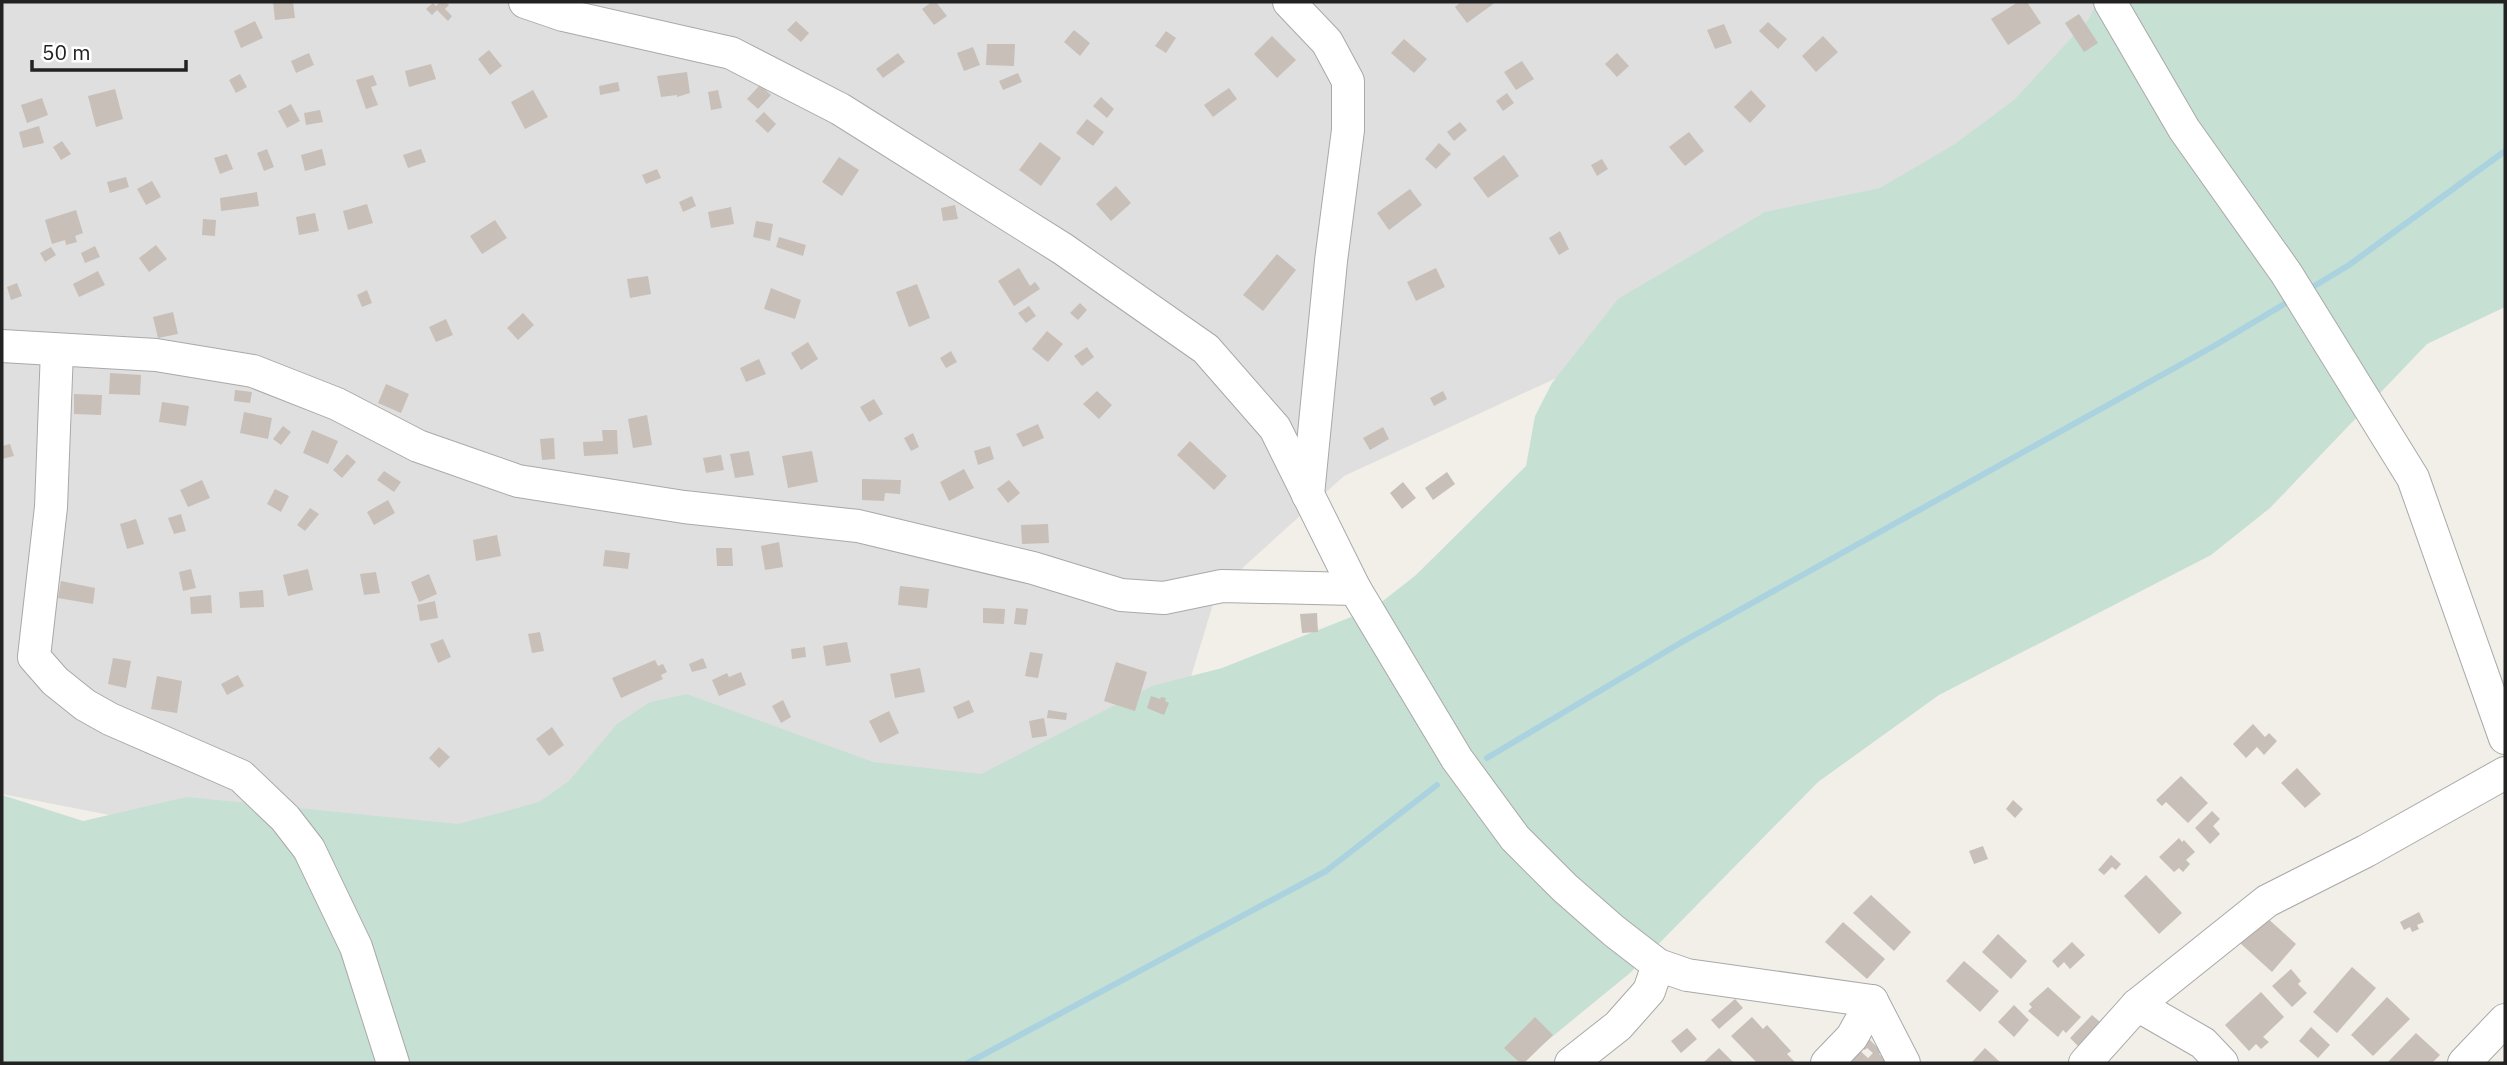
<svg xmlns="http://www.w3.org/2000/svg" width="2507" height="1065" font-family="'IBM Plex Sans',sans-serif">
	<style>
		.residential { fill: #e0dfdf }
		.wetland { fill: #c6e0d4 }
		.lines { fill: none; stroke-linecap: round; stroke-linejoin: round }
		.stream { stroke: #aad3df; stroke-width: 6 }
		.building { fill: #c7bfb8 }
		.minor-casing { stroke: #a9a9a9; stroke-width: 34 }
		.minor { stroke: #fff; stroke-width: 32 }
	</style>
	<rect width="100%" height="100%" fill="#f2efe9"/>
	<path class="residential" d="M2,2H2264L1745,291L1344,476L1217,591L1165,762L423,876L2,794Z"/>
	<path class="wetland" d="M2097,2H2505V307L2427,344L2270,508L2211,555L1939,695L1818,782L1630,973L1520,1063H2V795L83,821L187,797L458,824L539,802L569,781L617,724L650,702L687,694L873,762L981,774L1152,686L1222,668L1374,608L1416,575L1526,466L1535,416L1552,383L1618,299L1765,212L1880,188L1955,144L2014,100L2089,19Z"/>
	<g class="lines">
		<g class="stream">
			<path d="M2306,291L2349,265L2505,151"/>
			<path d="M1487,758L1682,642L2214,346L2291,300"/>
			<path d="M968,1063L1326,871L1437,785"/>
		</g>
	</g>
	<g class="building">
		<path d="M273,2H293L295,18L275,20Z"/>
		<path d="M440,2H446L449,5L445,9L452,16L448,21L437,10L432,15L426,9L433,3L436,6Z"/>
		<path d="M932,2H936L947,16L934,25L922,9Z"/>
		<path d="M1461,2H1496L1467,23L1455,7Z"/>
		<path d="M2018,2H2027L2041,23L2008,45L1991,19Z"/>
		<path d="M2079,14L2098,43L2084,52L2065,23Z"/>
		<path d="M255,21L263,38L241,48L234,31Z"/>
		<path d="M796,21L809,33L801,42L787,30Z"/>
		<path d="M1768,22L1787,39L1778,49L1759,31Z"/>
		<path d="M1724,24L1732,43L1715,49L1707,30Z"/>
		<path d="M1074,30L1090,43L1080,56L1064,42Z"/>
		<path d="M1166,31L1176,38L1166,53L1155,46Z"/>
		<path d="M1272,36L1296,60L1277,78L1254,54Z"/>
		<path d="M1823,36L1838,52L1816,72L1802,56Z"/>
		<path d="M1404,39L1427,59L1414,73L1391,53Z"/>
		<path d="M987,44H1015L1014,66L986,65Z"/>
		<path d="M973,47L980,65L964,71L957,53Z"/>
		<path d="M489,50L502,66L490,75L478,59Z"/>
		<path d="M309,53L314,65L296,73L291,61Z"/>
		<path d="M898,53L905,62L883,78L876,69Z"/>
		<path d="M1617,53L1629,66L1617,77L1605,64Z"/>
		<path d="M1522,61L1534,79L1516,90L1504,72Z"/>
		<path d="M431,64L436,79L409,87L405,71Z"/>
		<path d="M687,72L690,93L677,97V95L661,97L657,76Z"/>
		<path d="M1018,73L1022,82L1003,90L999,81Z"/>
		<path d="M240,74L247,87L236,93L229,80Z"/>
		<path d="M373,75L377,85L371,87L378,105L366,109L356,80Z"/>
		<path d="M618,82L620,91L600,95L599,86Z"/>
		<path d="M760,85L771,95L758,109L747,99Z"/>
		<path d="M1229,88L1237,99L1213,117L1204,105Z"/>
		<path d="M115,89L123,119L96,127L88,96Z"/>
		<path d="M533,90L548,117L525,129L511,102Z"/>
		<path d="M718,90L722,108L711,110L708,92Z"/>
		<path d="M1751,90L1766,106L1750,123L1734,107Z"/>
		<path d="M1507,93L1514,103L1503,111L1496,101Z"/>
		<path d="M1101,97L1114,109L1107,118L1093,106Z"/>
		<path d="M42,98L48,115L27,123L21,105Z"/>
		<path d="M291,104L300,121L287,128L278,111Z"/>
		<path d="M320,110L323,122L306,125L304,113Z"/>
		<path d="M764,112L776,124L768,133L755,121Z"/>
		<path d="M1087,119L1104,132L1093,146L1076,133Z"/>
		<path d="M1460,122L1467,130L1454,141L1447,132Z"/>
		<path d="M39,126L44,143L23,148L19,132Z"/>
		<path d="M1689,132L1704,151L1685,166L1669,147Z"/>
		<path d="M62,141L71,154L61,160L53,147Z"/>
		<path d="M1040,142L1061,158L1041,186L1019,170Z"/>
		<path d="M1439,143L1451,154L1436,169L1425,159Z"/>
		<path d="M267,149L274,167L264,171L257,153Z"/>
		<path d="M322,149L326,165L305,171L301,155Z"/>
		<path d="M421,149L426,162L408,168L403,155Z"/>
		<path d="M227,154L233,169L220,174L214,158Z"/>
		<path d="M1504,155L1519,176L1488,198L1473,178Z"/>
		<path d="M839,157L859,170L842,196L822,182Z"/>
		<path d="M1602,159L1608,169L1597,176L1591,165Z"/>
		<path d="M657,169L661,178L646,184L642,175Z"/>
		<path d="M126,177L129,187L110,193L107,182Z"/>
		<path d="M152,181L161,197L146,205L137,189Z"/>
		<path d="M1116,186L1131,203L1111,221L1096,204Z"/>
		<path d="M1410,189L1422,205L1389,230L1377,213Z"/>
		<path d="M257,192L259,206L221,211L220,198Z"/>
		<path d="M692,196L696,206L683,212L679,202Z"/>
		<path d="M367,204L373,223L348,230L343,211Z"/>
		<path d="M955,205L958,219L943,221L941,208Z"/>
		<path d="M731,207L734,224L711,228L708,212Z"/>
		<path d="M76,210L83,233L75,236L77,242L66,245L65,240L52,244L45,220Z"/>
		<path d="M315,213L319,231L299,235L296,217Z"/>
		<path d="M203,219L216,220L215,236L202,235Z"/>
		<path d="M495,220L507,238L482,254L470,236Z"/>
		<path d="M756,221L773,224L770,241L753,237Z"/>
		<path d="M1560,231L1569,249L1559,255L1549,238Z"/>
		<path d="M779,237L806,245L803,256L776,247Z"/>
		<path d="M156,245L167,259L149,272L139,258Z"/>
		<path d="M95,246L100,257L85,263L81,253Z"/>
		<path d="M51,247L56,255L45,262L40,253Z"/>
		<path d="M1277,254L1296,270L1263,311L1243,295Z"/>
		<path d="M1019,268L1030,286L1035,282L1040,289L1014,306L998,281Z"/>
		<path d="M1436,268L1445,287L1416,301L1407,282Z"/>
		<path d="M98,271L105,285L79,297L73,284Z"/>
		<path d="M648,276L651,294L630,298L627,279Z"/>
		<path d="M17,283L22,296L11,300L7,287Z"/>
		<path d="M917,284L930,318L909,327L896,292Z"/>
		<path d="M771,288L801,300L795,319L764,309Z"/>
		<path d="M367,290L372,303L362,307L357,295Z"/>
		<path d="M1080,303L1087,310L1078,320L1070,313Z"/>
		<path d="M1029,306L1036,316L1026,323L1018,313Z"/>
		<path d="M173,312L178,334L158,338L153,317Z"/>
		<path d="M523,313L534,325L518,340L507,328Z"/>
		<path d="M446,319L453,335L436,342L429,327Z"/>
		<path d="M1047,331L1063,344L1048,362L1032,349Z"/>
		<path d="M808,342L818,359L801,370L791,353Z"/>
		<path d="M1087,347L1094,357L1082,366L1074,356Z"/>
		<path d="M951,351L957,362L946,368L940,358Z"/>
		<path d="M759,359L766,374L746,382L740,368Z"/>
		<path d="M110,373L141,375L140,395L109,394Z"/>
		<path d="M386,384L409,394L401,413L378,403Z"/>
		<path d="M235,390L252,392L250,403L234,401Z"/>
		<path d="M1097,391L1112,405L1099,419L1083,404Z"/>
		<path d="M1443,391L1447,399L1434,406L1430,398Z"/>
		<path d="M74,394L102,395L101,415L74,414Z"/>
		<path d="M874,399L883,414L869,422L860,407Z"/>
		<path d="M162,402L189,406L186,426L159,422Z"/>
		<path d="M244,412L272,418L268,439L240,433Z"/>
		<path d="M647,415L652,445L633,448L628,419Z"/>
		<path d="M1038,424L1044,438L1023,447L1016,434Z"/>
		<path d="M283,426L291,432L281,445L273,439Z"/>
		<path d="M1383,427L1389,439L1370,450L1363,438Z"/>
		<path d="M312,430L338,441L328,464L303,453Z"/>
		<path d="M602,430H617L618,454L584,456L583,442L603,441Z"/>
		<path d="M913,433L919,447L911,451L904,438Z"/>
		<path d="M554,438L555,459L542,460L540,439Z"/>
		<path d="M1190,441L1227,476L1214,490L1177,455Z"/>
		<path d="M10,444L14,456L2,459V446Z"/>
		<path d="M990,446L994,459L978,465L974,451Z"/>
		<path d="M749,451L754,475L735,478L730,454Z"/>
		<path d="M812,451L818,482L788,488L782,456Z"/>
		<path d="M347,454L356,462L342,478L333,470Z"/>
		<path d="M721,455L724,470L706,473L703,458Z"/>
		<path d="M964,469L974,488L949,501L940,482Z"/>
		<path d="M384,471L401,482L394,492L377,480Z"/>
		<path d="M1447,472L1455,484L1433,500L1425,488Z"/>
		<path d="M862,479L901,480L900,494L885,493L884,501L862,500Z"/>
		<path d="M202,480L210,498L188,507L180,490Z"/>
		<path d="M1009,480L1020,493L1008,503L997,489Z"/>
		<path d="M1403,482L1416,498L1402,509L1390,493Z"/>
		<path d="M275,489L289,496L281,512L267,504Z"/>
		<path d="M388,500L395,513L374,525L367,512Z"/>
		<path d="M310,508L319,514L305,531L297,525Z"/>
		<path d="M181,514L186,531L174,534L168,518Z"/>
		<path d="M136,519L144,544L127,549L120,524Z"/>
		<path d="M1048,524L1049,543L1022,544L1021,525Z"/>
		<path d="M497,535L501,556L476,561L473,540Z"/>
		<path d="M779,542L783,567L765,570L761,546Z"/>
		<path d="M716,548H732L733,566H717Z"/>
		<path d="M605,550L630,553L628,569L603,566Z"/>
		<path d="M191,569L196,588L183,591L179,572Z"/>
		<path d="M308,569L313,590L288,596L283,575Z"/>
		<path d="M376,572L380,593L364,595L360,574Z"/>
		<path d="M429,574L437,594L419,602L411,582Z"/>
		<path d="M61,581L95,588L93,604L58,598Z"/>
		<path d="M900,586L929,589L927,608L898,605Z"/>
		<path d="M263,590L264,607L240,608L239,592Z"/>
		<path d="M211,595L212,613L191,614L190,597Z"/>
		<path d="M435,601L438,618L420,621L417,605Z"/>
		<path d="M983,608L1005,609L1004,624L983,623Z"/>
		<path d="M1016,608L1028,609L1026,625L1014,624Z"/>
		<path d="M1317,613L1318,632L1302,633L1300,614Z"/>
		<path d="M540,632L544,651L532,653L528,634Z"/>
		<path d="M443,639L451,657L438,663L430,644Z"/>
		<path d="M847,642L851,662L826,666L823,646Z"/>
		<path d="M805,647L806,657L792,659L791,649Z"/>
		<path d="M1030,652L1043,654L1038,678L1025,676Z"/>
		<path d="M113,658L131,661L126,688L108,684Z"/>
		<path d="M703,658L707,668L692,672L689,664Z"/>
		<path d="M655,660L658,666L663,664L667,672L661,675L663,679L621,698L612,678Z"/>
		<path d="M1116,662L1147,672L1135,711L1104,701Z"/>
		<path d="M920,668L925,692L895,698L890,674Z"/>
		<path d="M741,672L746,685L719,696L712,680L727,673L729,677Z"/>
		<path d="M238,675L244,686L227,695L221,684Z"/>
		<path d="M157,676L182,681L177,713L151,709Z"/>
		<path d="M1151,696L1160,699L1161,697L1166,698L1165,701L1169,703L1164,715L1147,708Z"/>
		<path d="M783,700L791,717L781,723L772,706Z"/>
		<path d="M969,700L974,712L958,719L953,707Z"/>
		<path d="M1048,710L1067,713L1066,720L1047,718Z"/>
		<path d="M889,711L899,733L880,743L869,721Z"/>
		<path d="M1044,718L1047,736L1032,738L1029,721Z"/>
		<path d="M2253,724L2265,737L2269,733L2277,741L2264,755L2257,747L2246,758L2233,744Z"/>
		<path d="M552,727L564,745L549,756L536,739Z"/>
		<path d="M439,747L450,757L439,768L429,758Z"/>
		<path d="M2297,768L2321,794L2305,808L2281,783Z"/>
		<path d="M2181,776L2208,803L2188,823L2166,802L2162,806L2156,800Z"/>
		<path d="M2013,800L2023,809L2015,818L2006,809Z"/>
		<path d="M2212,811L2220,819L2213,826L2220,834L2210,844L2195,828Z"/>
		<path d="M2179,838L2182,842L2184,840L2195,852L2186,860L2190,864L2183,872L2179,868L2174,872L2159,857Z"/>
		<path d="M1983,846L1988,859L1974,864L1969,851Z"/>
		<path d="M2111,855L2121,864L2116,870L2112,867L2104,875L2098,870Z"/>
		<path d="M2146,875L2182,913L2159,934L2124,896Z"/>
		<path d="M1871,895L1911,932L1894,951L1853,913Z"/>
		<path d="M2419,912L2424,922L2417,925L2419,929L2412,932L2410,927L2404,930L2400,922Z"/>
		<path d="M2265,916L2296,944L2272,972L2240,943Z"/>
		<path d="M1843,922L1885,959L1867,979L1825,942Z"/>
		<path d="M1998,934L2027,961L2011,979L1982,952Z"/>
		<path d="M2072,942L2085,955L2070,969L2064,962L2058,968L2052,961Z"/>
		<path d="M1964,961L1999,991L1980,1012L1946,981Z"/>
		<path d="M2352,967L2376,988L2337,1033L2313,1012Z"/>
		<path d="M2291,969L2301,981L2298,984L2307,993L2292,1007L2272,986Z"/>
		<path d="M2048,987L2081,1017L2066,1033L2063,1030L2058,1037L2028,1011L2032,1007L2029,1004Z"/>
		<path d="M2261,992L2284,1017L2263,1037L2269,1042L2261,1049L2256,1044L2249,1051L2225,1025Z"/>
		<path d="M2387,997L2410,1019L2373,1056L2351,1035Z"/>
		<path d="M1735,999L1743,1008L1719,1029L1711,1020Z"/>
		<path d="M2014,1005L2029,1020L2014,1037L1998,1022Z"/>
		<path d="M2092,1015L2100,1022L2078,1046L2070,1038Z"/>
		<path d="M1535,1017L1553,1035L1524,1063H1520L1504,1048Z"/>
		<path d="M1752,1017L1763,1029L1767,1025L1791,1051L1787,1054L1796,1063H1757L1731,1036Z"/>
		<path d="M2311,1027L2330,1045L2318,1058L2299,1041Z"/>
		<path d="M1687,1028L1697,1039L1681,1053L1671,1041Z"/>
		<path d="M2416,1033L2440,1055L2432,1063H2387Z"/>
		<path d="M1869,1039L1882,1052L1879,1054L1889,1063H1843L1857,1048L1868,1058L1873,1053L1867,1048L1865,1050L1862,1047Z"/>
		<path d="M1719,1048L1734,1063H1703Z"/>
		<path d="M1985,1048L2001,1063H1971Z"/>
	</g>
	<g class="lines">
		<g class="minor-casing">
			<g id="minor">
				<path d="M525,2L563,15L731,53L840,109L1063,249L1206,349L1275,428L1355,589L1457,759L1515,838L1565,888L1614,931L1658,965L1687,975L1872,1001L1904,1063"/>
				<path d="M1289,2L1327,42L1348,81V130L1331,261L1308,495"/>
				<path d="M2110,2L2184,129L2286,273L2413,478L2505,738"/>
				<path d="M2,346L156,355L253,371L337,404L418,446L518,481L684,507L858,526L1033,568L1121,595L1164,598L1222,586L1355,589"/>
				<path d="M57,350L51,507L34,657L55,681L85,705L110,719L241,776L285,818L309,849L356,947L393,1063"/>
				<path d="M2137,1005L2203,1043L2222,1063"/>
				<path d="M1571,1063L1618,1026L1649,991L1658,965"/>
				<path d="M1827,1063L1852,1037L1872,1001"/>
				<path d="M2085,1063L2137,1005L2267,901L2366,851L2505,773"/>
				<path d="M2464,1063L2505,1020"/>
			</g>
		</g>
		<use href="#minor" class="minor"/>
	</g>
	<rect width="2507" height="1065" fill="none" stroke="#222222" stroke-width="7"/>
	<path d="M32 60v10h154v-10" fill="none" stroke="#222222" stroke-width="3.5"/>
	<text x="42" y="60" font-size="21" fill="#222222" stroke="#ffffff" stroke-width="5" paint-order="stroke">50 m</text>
</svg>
